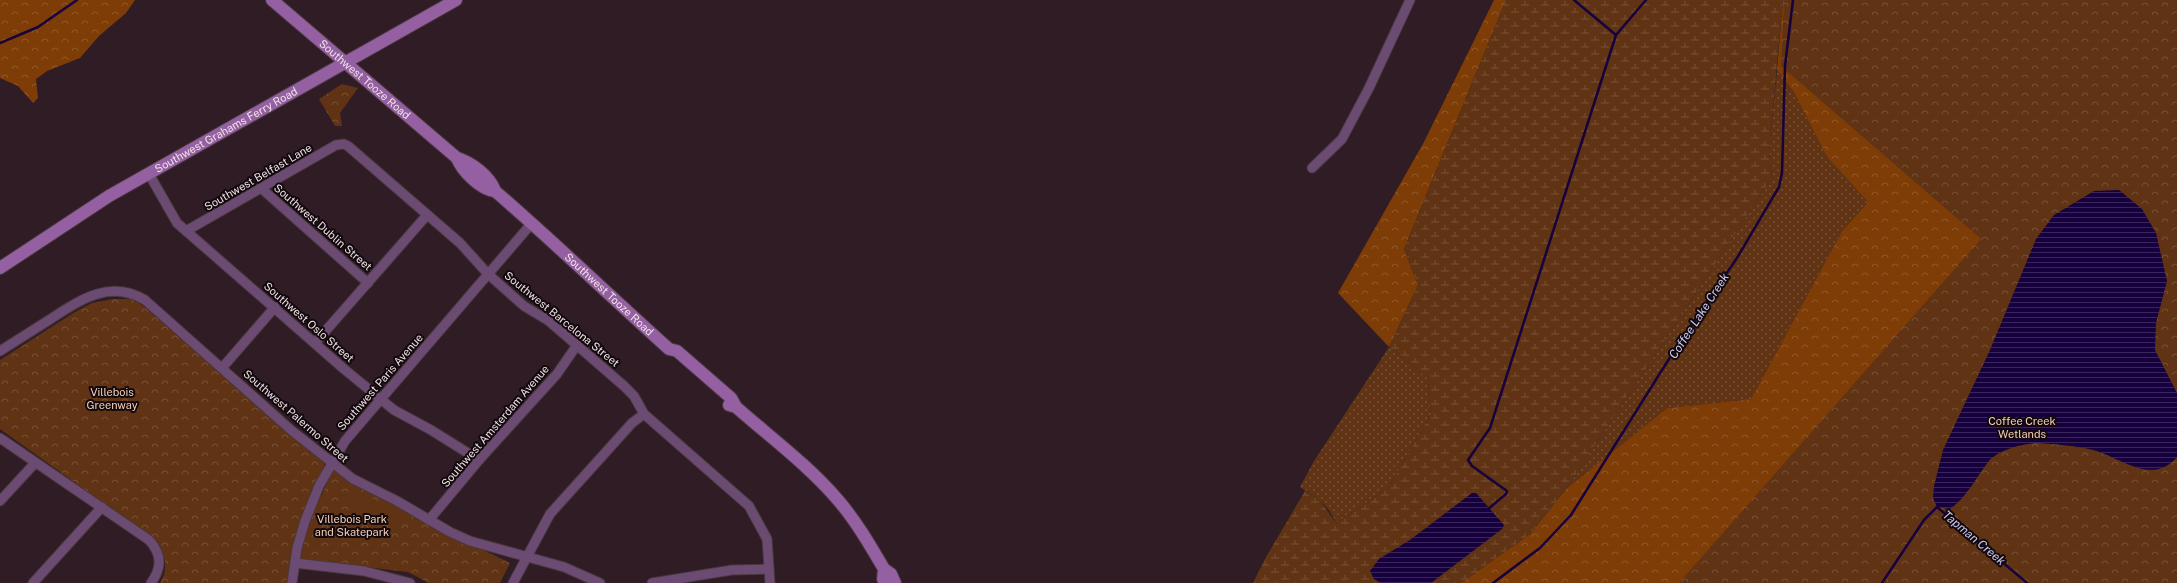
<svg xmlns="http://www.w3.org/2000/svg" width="2177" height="583" font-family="'Public Sans',sans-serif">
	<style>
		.grass { fill: url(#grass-dots) }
		.forest { fill: url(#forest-crowns) }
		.wetland { fill: url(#wetland-marsh) }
		.park { fill: url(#park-crowns) }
		.garden { fill: #603314 }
		.water { fill: url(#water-rules) }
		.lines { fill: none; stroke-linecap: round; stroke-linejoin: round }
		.stream { stroke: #16003e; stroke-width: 2.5 }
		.street-casing { stroke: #4a3840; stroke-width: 11 }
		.secondary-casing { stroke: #4a3840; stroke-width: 14 }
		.street { stroke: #6c4b73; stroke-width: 9 }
		.secondary { stroke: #9560a1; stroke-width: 12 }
		.labels { text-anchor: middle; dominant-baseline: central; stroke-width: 4; stroke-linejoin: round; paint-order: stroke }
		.street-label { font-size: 11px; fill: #efe1e7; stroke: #12090d }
		.park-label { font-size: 11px; fill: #f7cfb7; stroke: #12090d }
		.water-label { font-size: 12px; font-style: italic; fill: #cbc7ef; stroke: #12090d }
	</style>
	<defs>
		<pattern id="grass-dots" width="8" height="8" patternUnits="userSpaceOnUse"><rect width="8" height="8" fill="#603314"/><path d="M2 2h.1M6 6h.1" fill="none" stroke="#775036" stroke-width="1.8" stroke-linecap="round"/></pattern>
		<pattern id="forest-crowns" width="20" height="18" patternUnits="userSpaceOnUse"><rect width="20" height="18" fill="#7e3c06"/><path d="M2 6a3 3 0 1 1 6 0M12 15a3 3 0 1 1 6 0" fill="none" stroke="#91582a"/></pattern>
		<pattern id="wetland-marsh" width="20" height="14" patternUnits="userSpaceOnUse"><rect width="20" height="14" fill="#603314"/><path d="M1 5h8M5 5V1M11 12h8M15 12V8" fill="none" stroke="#775036"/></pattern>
		<pattern id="park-crowns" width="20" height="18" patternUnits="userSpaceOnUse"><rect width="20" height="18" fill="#603314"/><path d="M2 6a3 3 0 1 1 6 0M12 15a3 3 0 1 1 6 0" fill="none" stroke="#775036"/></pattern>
		<pattern id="water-rules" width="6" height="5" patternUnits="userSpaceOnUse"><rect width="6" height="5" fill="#16003e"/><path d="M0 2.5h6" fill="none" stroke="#38255a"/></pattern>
	</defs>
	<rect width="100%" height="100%" fill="#2f1c25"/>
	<g class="grass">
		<path d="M1777,70L1793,91L1827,157L1868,202L1842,231L1751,399L1667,408L1566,489L1772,178L1769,151Z"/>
		<path d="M1389,347L1428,378L1431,414L1388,488L1336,523C1327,503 1317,498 1300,487L1314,461Z"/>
	</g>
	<g class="forest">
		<path d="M0,0H135L126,13L99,36L80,58L47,71L36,79L38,98L33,103L18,86L0,78Z"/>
		<path d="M1494,0H1506L1404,249L1418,285L1389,347L1338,293L1424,142Z"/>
		<path d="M1783,0H2086L1869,583H1461L1530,534L1566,489L1667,408L1751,399L1842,231L1868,202L1827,157L1793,91L1777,70Z"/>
	</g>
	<path class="wetland" d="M1506,0H1783L1769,151L1772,178L1566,489L1530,534L1461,583H1253L1266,557L1305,491L1319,499L1336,523L1388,488L1431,414L1428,378L1389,347L1418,285L1404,249Z"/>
	<g class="park">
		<path d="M1784,0H2177V583H1679L1981,239L1781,66Z"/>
		<path d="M342,84L358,88L340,113L342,126H335L319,99Z"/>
		<path d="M113,299H132L142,305L325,463L292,553L287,583H160C169,569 165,556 158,542L0,429V360L75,312L92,303Z"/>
		<path d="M333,470C392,501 449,534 510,563L500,583H429L408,572L299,559L311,518Z"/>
	</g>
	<path class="garden" d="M351,488L383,504L403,518V521C392,526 393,523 382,521C365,516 354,508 348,491Z"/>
	<g class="water">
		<path d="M2119,190L2142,209L2156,233L2167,281L2156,323L2155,350L2177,393V457C2152,486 2122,458 2093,450C2077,446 2055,444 2038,443C2024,443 1997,450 1988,462C1975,479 1967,497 1950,509L1937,507L1933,498L1934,486L1943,450L1990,350L2036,239L2054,215L2094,191Z"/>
		<path d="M1472,493H1476L1504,525L1502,529L1431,583H1381L1374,579L1370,571L1379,559L1410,540Z"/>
	</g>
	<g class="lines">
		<g class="stream">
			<path d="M1574,0L1616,35"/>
			<path d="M0,43L38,27L77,0"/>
			<path d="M1487,510L1506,494L1507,491L1472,466L1468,460L1490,428L1616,35L1646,0"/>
			<path d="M1493,583L1540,548L1571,515L1679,343L1737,258L1779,187L1782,173L1785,66L1793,0"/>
			<path d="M1882,583L1924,520L1937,507L2027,583"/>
		</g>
		<g class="street-casing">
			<g id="street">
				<path d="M1312,168L1342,139L1369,88L1410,0"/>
				<path d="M149,174L177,223L344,369L394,410L431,430L479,460"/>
				<path d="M262,189L368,283"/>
				<path d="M186,231L336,145L344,144L348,146L460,243L488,274L524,306L549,321L624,386L634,396L644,414L749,506L767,539L770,583"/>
				<path d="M315,343L427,215"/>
				<path d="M0,351C16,341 33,330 49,320C80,300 109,279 145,300L291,430L353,479L397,501L450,532L470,541L564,567L600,583"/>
				<path d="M222,368L275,307"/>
				<path d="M0,438L149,540C162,554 162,568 151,583"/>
				<path d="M0,501L35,463"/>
				<path d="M429,520L479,460L557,374L577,345"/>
				<path d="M295,563L364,571L410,583"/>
				<path d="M33,583L102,507"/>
				<path d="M292,583L297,548L305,521L319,486L345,441L532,223"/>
				<path d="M513,583L550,514L632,423L644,414"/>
				<path d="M652,583L732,570L769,569"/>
			</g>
		</g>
		<g class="secondary-casing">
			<g id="secondary">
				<path id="s1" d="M272,0L457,158C471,162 490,176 495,191C554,242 611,297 669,349L677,351L731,398L736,407"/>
				<path d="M457,158C462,171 481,190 495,191"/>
				<path id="s2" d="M0,268L109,196L456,0"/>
				<path d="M729,405L736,407C770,437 808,465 838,500C856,521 870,545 884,569L891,574L895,583"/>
				<path d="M884,569L883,579L885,583"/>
			</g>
		</g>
		<use href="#street" class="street"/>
		<use href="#secondary" class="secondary"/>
	</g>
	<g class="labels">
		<g class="street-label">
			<text stroke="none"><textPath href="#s1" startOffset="122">Southwest Tooze Road</textPath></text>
			<text stroke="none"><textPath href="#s2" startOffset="265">Southwest Grahams Ferry Road</textPath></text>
			<text transform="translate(258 177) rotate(-30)">Southwest Belfast Lane</text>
			<text transform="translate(323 227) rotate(41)">Southwest Dublin Street</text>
			<text stroke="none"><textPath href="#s1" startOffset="449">Southwest Tooze Road</textPath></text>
			<text transform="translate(562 319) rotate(39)">Southwest Barcelona Street</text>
			<text transform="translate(309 322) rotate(41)">Southwest Oslo Street</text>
			<text transform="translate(380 382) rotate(-49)">Southwest Paris Avenue</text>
			<text transform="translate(296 416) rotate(41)">Southwest Palermo Street</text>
			<text transform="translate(495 426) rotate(-49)">Southwest Amsterdam Avenue</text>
		</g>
		<g class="park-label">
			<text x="112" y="392">Villebois<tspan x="112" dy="13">Greenway</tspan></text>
			<text x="2022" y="421">Coffee Creek<tspan x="2022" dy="13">Wetlands</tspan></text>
			<text x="352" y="519">Villebois Park<tspan x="352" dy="13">and Skatepark</tspan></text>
		</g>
		<g class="water-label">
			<text transform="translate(1699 316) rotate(-57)">Coffee Lake Creek</text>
			<text transform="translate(1974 538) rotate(40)">Tapman Creek</text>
		</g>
	</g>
</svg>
